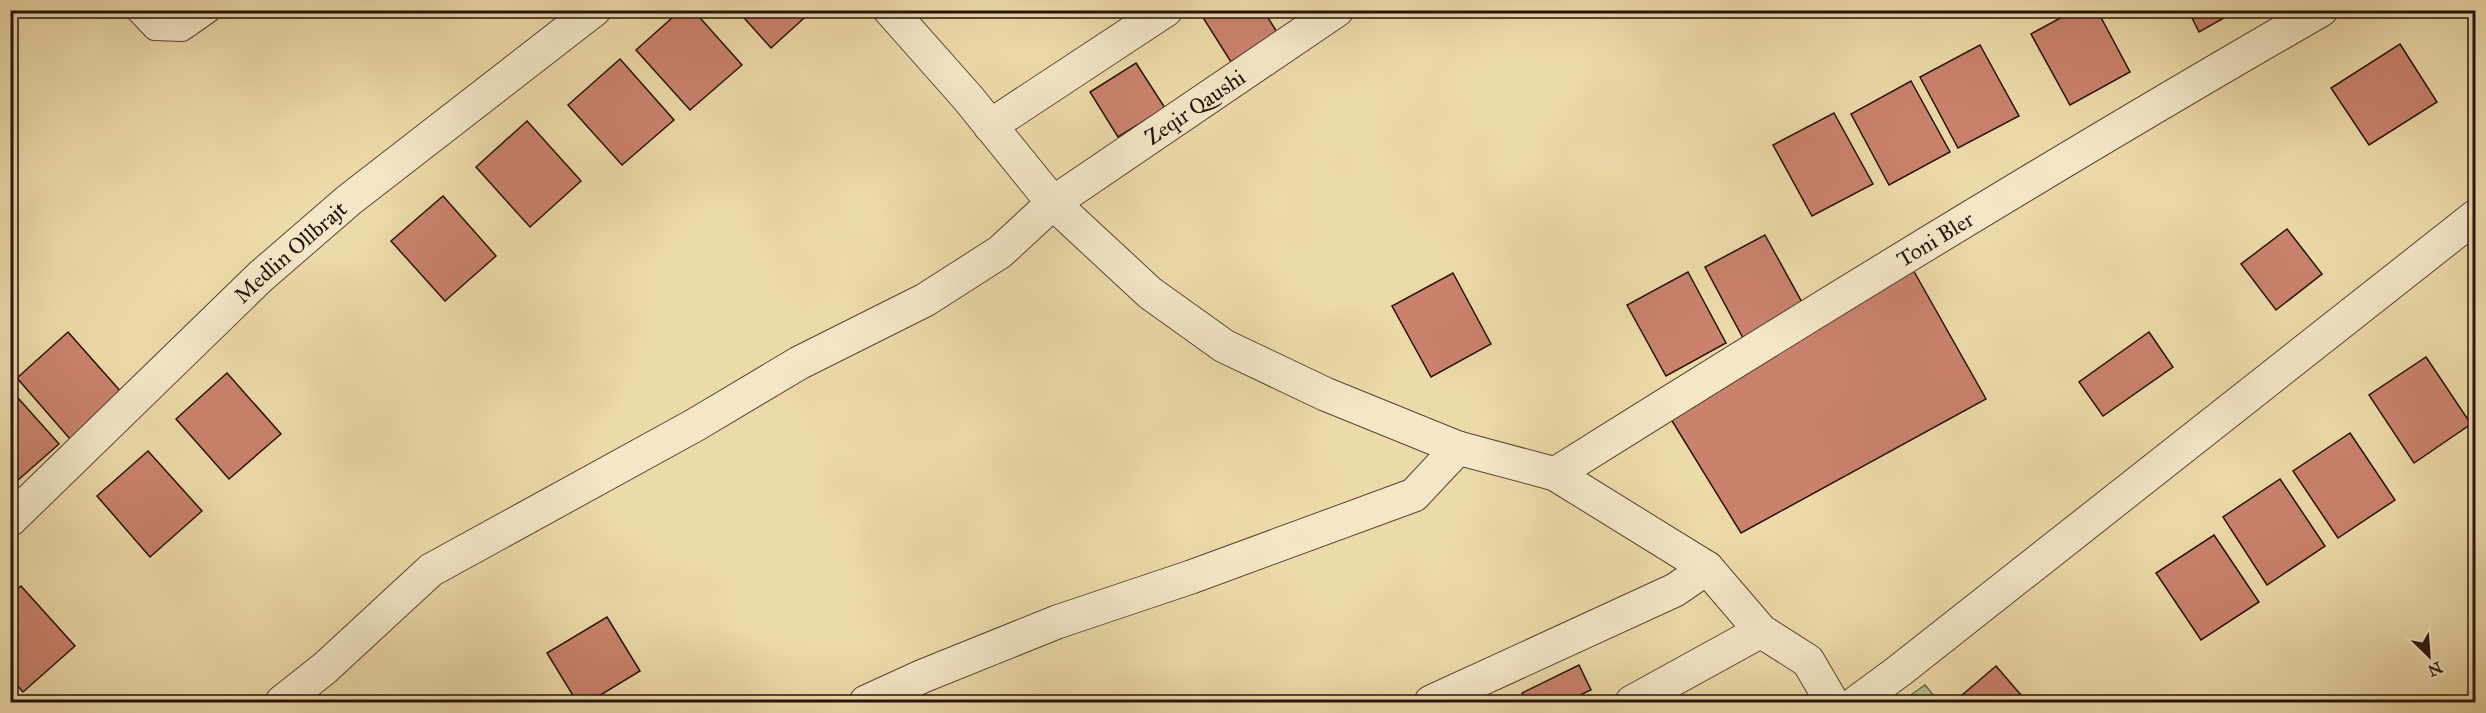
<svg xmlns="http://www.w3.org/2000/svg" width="2486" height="713" font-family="'IM FELL Great Primer',serif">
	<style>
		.green { fill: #b1c18e; stroke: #6b6a4d; stroke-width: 1.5 }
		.building { fill: #ca826d; stroke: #25120c; stroke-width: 1.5 }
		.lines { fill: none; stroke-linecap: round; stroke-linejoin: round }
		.service-casing { stroke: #574433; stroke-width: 26 }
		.minor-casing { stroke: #574433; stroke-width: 35 }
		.service { stroke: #f3e7c7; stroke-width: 24 }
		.minor { stroke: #f3e7c7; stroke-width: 33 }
		.labels { text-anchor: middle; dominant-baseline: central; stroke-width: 5; stroke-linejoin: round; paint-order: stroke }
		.street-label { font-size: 22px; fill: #25120c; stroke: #f3e7c7 }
	</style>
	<rect width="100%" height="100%" fill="#eddaa9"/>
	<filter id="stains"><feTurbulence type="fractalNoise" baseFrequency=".00333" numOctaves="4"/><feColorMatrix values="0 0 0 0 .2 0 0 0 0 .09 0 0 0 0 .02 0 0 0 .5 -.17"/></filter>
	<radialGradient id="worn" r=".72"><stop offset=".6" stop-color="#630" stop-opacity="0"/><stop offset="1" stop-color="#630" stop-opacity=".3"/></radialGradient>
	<path class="green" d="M1925,685L1939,702H1901Z"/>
	<g class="building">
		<path d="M681,10H693L742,65L690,110L636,50Z"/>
		<path d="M737,10H813L771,48Z"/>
		<path d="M1211,10H1263L1277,32L1231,62L1202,16Z"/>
		<path d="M2075,10H2097L2130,72L2070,105L2031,34Z"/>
		<path d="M2188,10H2238L2199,32Z"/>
		<path d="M2400,44L2437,102L2369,145L2331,88Z"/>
		<path d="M1980,45L2019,116L1958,148L1920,77Z"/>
		<path d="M620,59L674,120L622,165L568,105Z"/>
		<path d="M1136,63L1165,108L1118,137L1090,92Z"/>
		<path d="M1911,81L1950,152L1889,185L1851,114Z"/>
		<path d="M1834,113L1873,184L1812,216L1773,145Z"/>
		<path d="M527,121L581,181L530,227L476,167Z"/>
		<path d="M443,196L496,256L445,301L391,241Z"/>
		<path d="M2287,229L2322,274L2276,310L2241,264Z"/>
		<path d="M1765,235L1804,306L1743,338L1705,267Z"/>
		<path d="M1912,268L1986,399L1741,533L1669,416Z"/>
		<path d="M1688,272L1726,343L1666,376L1627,305Z"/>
		<path d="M1453,273L1491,344L1431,377L1392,306Z"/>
		<path d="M68,332L122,393L70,439L17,378Z"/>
		<path d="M2149,332L2173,367L2103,416L2079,382Z"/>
		<path d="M2426,357L2471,424L2414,463L2369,395Z"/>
		<path d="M227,373L281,434L229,479L176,419Z"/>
		<path d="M10,389L59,444L10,487Z"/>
		<path d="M2350,433L2395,500L2338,538L2293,471Z"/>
		<path d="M148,451L202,511L150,557L97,496Z"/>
		<path d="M2280,479L2325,546L2267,585L2223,517Z"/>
		<path d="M2214,535L2259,602L2201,640L2156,573Z"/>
		<path d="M21,586L75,646L23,692L10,677V595Z"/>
		<path d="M607,617L640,671L589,702H577L547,653Z"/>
		<path d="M1579,665L1591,690L1582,694L1586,702H1526L1522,693Z"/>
		<path d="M1996,666L2027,702H1954Z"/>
	</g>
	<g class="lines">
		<g class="service-casing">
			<path id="service" d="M138,10L155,28L182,29L209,10"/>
		</g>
		<g class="minor-casing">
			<g id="minor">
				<path d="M890,10L968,98L1053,203L1150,293L1224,346L1325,394L1458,448L1555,474L1707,568L1761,631L1808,661L1832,702"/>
				<path d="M990,126L1166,10"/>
				<path id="s1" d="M1555,474C1808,315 2062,159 2321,10"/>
				<path id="s2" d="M10,520L260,277L349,200L594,10"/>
				<path id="s3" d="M282,702L325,668L431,570L695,425L799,363L925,300L1000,252L1053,203L1337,10"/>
				<path d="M866,702L923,676L1057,622L1191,577L1414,495L1458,448"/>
				<path d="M1431,702L1675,590L1707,568"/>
				<path d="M1632,702L1761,631"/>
				<path d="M1857,702L1899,671L2476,216"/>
			</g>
		</g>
		<use href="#service" class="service"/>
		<use href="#minor" class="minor"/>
	</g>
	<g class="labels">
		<g class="street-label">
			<text stroke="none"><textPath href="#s3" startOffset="1095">Zeqir Qaushi</textPath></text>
			<text stroke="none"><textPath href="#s1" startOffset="447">Toni Bler</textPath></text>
			<text stroke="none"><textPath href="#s2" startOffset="388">Medlin Ollbrajt</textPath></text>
		</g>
	</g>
	<rect width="2486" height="713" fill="none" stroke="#eddaa9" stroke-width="36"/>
	<rect x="12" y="12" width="2462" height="689" fill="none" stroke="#25120c" stroke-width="3"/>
	<rect x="18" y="18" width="2450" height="677" fill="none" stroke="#25120c" stroke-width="1.5"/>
	<g transform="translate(2429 656) rotate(155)" stroke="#f3e7c7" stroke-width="4.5" paint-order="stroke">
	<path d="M0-4.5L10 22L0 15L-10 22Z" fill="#25120c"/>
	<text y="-9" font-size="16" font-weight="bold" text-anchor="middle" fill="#25120c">N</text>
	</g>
	<rect width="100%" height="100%" filter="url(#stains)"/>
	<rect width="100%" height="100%" fill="url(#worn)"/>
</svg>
